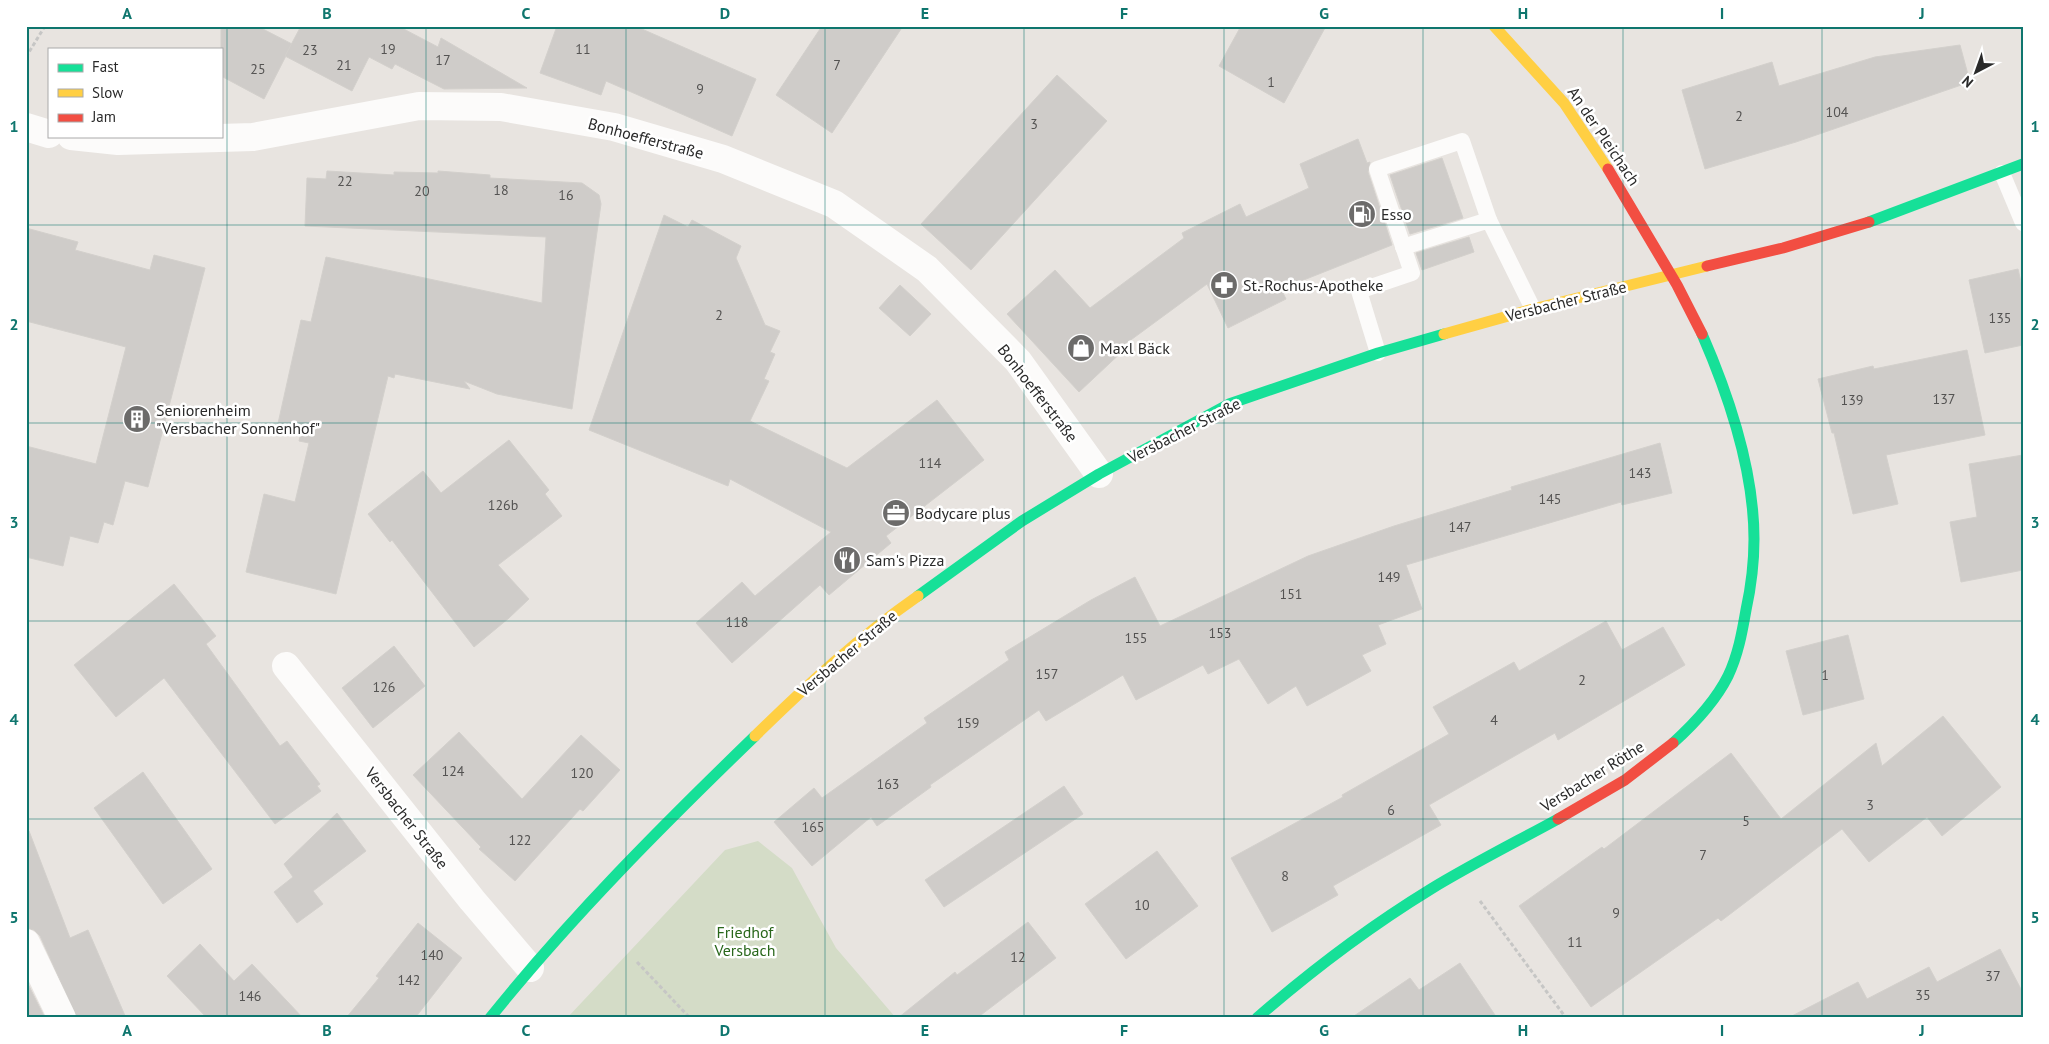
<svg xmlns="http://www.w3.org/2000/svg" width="2049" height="1044" font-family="'PT Sans',sans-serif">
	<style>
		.cemetery { fill: #d4dcc7 }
		.building { fill: #cfccc9; stroke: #d3d0cc }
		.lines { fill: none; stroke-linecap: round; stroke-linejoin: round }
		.path { stroke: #c6c6c5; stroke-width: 3; stroke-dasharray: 4 2.5; stroke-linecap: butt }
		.lane { stroke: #fcfbfa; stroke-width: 16 }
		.street { stroke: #fcfbfa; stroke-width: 28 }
		.fast { stroke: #16e098; stroke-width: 11 }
		.slow { stroke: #ffcf43; stroke-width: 11 }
		.jam { stroke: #f24e42; stroke-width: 11 }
		.grid { fill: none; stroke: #0f766e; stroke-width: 1; stroke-opacity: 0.55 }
		.labels { text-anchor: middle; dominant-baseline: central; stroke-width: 5; stroke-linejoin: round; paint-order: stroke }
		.number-label { font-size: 14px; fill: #545352 }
		.street-label { font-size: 16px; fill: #2a2a2a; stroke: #fff }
		.poi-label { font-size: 16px; fill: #2a2a2a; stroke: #fff; text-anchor: start }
		.park-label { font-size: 16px; fill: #29671b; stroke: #fff }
		.neatline { fill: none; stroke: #0f766e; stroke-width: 2 }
		.grid-label { font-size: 16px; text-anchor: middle; font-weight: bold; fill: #0f766e }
	</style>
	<rect width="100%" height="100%" fill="#e8e4e0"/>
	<path class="cemetery" d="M758,841L792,868L836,948L896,1018H567L725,850Z"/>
	<g class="building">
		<path d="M221,26H257L292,44L264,99L221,76Z"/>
		<path d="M301,26H398L438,47L441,38L527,88L444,89L395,64L392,69L369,57L352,91L285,56Z"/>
		<path d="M557,26H635L756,79L732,136L606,81L601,95L540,73Z"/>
		<path d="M822,26H903L832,133L776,95Z"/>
		<path d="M1241,26H1326L1284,103L1219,66Z"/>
		<path d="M1960,45L1970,82L1796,142L1705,169L1682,90L1772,62L1779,86L1875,57Z"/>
		<path d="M1057,75L1107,121L971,270L921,224Z"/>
		<path d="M1358,139L1367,163L1370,162L1368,172L1392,245L1281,289L1286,299L1228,328L1207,284L1124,345L1126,348L1079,392L1007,314L1055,270L1090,308L1184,238L1182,233L1240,204L1246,217L1309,188L1300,164Z"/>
		<path d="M1442,158L1463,218L1410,234L1390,175Z"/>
		<path d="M327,171L394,175V172L438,173V171L490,175V178L582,183L599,195L601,204L572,409L497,394L464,381L470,389L395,374L394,378L388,376L336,594L246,572L264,494L295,502L309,443L299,441L301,433L277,428L301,320L311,322L326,257L542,303L546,237L305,226L307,178L326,179Z"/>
		<path d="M664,215L688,227L692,220L741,246L736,258L765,325L780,331L770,352L775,354L764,379L769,381L750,421L847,468L937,400L984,460L886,536L891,543L829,595L820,585L732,663L696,623L742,582L755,596L831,532L730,479L728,486L589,430Z"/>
		<path d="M26,228L78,242L75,250L150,270L154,255L205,268L148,487L125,481L113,525L104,522L98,543L70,536L63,566L26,557V446L96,464L126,347L26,321Z"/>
		<path d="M1469,237L1474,252L1422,270L1416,253Z"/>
		<path d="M2018,269L2023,291V345L1985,353L1969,280Z"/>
		<path d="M900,285L931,314L910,336L879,308Z"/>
		<path d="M1967,350L1985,435L1886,455L1898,504L1853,514L1834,433H1832L1818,379L1873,366L1874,369Z"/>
		<path d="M509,440L549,490L545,494L562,516L498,565L529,599L509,618L474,647L392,540L390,542L368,514L423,471L441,493Z"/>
		<path d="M1660,443L1672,493L1622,505L1621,502L1406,565L1422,609L1378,625L1386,644L1362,655L1371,671L1307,706L1296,686L1268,704L1239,659L1208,674L1203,665L1136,700L1123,675L1046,721L1039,710L930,785L931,787L877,826L871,817L812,866L774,822L814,788L822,798L927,723L924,718L1009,660L1005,652L1091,600L1135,577L1160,626L1308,556L1394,526L1512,490L1511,487Z"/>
		<path d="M2023,455V570L1961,582L1950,522L1977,517L1969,464Z"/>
		<path d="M174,584L216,636L206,644L280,746L287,741L320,784L317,786L321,791L275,824L164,678L116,717L74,665Z"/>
		<path d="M1606,621L1622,650L1663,627L1685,665L1558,740L1555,733L1429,805L1441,825L1333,886L1338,895L1272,932L1231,858L1343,797L1342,795L1449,734L1433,707L1514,662L1519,671Z"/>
		<path d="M1848,635L1864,699L1803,715L1786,651Z"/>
		<path d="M394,646L425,686L373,728L342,688Z"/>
		<path d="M1943,716L2001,787L1942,836L1927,817L1869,862L1842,829L1721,921L1718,918L1591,1007L1519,906L1602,847L1604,849L1731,753L1781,819L1876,743L1882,766Z"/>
		<path d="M459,732L522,799L581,735L620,770L583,811L580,809L515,881L479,849L481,847L413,775Z"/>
		<path d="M143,772L212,869L163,904L94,808Z"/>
		<path d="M1064,786L1083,814L944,907L925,880Z"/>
		<path d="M337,813L366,851L313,891L323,904L297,923L274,892L293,877L284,864Z"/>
		<path d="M26,831H29L70,938L88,930L126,1018H77L40,936L34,930L26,928Z"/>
		<path d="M1157,851L1198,906L1126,959L1085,904Z"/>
		<path d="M1028,922L1056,958L977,1018H898L955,972L957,975Z"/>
		<path d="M418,923L462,958L415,1018H346L379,978L376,976Z"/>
		<path d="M200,944L234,981L252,964L303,1018H207L167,976Z"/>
		<path d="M2000,949L2023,993V1018H1788L1858,982L1867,999L1929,967L1937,982Z"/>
		<path d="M1460,963L1497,1018H1351L1410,978L1419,990Z"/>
		<path d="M26,980L45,1018H26Z"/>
	</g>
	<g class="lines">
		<g class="path">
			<path d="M26,57L45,26"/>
			<path d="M1480,901L1566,1018"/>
			<path d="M637,962L690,1018"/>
		</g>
		<g class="lane">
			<path d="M2002,173L2023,223"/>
			<path d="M1403,247L1489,220L1533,309"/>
			<path d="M1378,353L1359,291L1412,273L1377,169L1462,141L1489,220"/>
		</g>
		<g class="street">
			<path d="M26,127L49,134"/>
			<path d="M71,136L118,141L253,137L419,106L501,107L614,127L723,159L834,204L927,269L1018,361L1099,474"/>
			<path d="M286,666L472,900L530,968"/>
			<path d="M26,943L62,1018"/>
		</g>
		<g class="fast">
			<path d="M1869,222L2023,164"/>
			<path d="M918,596L1022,521L1099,474L1229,404L1378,353L1444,334"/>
			<path d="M1673,743C1694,724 1715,702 1728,676C1738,655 1742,633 1746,610C1751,587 1754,563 1754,539C1754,469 1729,396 1702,334"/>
			<path d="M490,1018C571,917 662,826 755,736"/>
			<path d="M1257,1018C1312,970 1369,927 1431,889C1472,864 1516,842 1558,819"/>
		</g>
		<g class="slow">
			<path d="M1494,26L1564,103L1608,169"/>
			<path d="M1444,334L1533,309L1707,266"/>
			<path d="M755,736C806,686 859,637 918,596"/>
		</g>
		<g class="jam">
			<path d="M1608,169L1677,285L1702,334"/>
			<path d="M1707,266L1783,248L1869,222"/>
			<path d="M1558,819L1625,780L1673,743"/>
		</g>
	</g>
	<path class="grid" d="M227,26V1018M426,26V1018M626,26V1018M825,26V1018M1024,26V1018M1224,26V1018M1423,26V1018M1623,26V1018M1822,26V1018M26,225H2023M26,423H2023M26,621H2023M26,819H2023"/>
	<defs>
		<g id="fuel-disc" transform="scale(1.4375)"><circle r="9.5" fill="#6c6b6a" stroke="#fff"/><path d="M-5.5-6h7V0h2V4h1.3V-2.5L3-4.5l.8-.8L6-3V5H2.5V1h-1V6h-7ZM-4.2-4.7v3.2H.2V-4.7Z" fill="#fff"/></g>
		<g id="pharmacy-disc" transform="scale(1.4375)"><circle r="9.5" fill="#6c6b6a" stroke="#fff"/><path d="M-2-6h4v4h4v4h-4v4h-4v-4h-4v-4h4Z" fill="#fff"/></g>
		<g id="shop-disc" transform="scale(1.4375)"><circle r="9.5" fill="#6c6b6a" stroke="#fff"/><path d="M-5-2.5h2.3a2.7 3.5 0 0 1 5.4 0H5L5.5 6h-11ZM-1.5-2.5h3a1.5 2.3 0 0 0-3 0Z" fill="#fff"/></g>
		<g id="building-disc" transform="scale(1.4375)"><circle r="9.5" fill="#6c6b6a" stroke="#fff"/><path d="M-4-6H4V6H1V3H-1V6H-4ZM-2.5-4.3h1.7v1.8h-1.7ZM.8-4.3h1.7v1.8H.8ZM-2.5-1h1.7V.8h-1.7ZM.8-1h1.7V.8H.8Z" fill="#fff"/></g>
		<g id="office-disc" transform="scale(1.4375)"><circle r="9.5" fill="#6c6b6a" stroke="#fff"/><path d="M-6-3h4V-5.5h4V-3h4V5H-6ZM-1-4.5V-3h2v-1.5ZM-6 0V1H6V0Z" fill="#fff"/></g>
		<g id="restaurant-disc" transform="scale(1.4375)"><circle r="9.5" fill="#6c6b6a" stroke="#fff"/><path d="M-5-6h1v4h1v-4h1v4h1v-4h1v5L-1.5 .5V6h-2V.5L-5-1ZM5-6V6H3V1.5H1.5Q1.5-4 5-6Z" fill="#fff"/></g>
	</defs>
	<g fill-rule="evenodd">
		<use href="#fuel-disc" x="1362" y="214"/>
		<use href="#pharmacy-disc" x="1224" y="285"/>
		<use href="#shop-disc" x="1081" y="348"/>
		<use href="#building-disc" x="137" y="419"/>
		<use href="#office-disc" x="896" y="513"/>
		<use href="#restaurant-disc" x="847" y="560"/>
	</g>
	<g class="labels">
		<g class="number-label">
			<text x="388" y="49">19</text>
			<text x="583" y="49">11</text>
			<text x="310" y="50">23</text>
			<text x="443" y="60">17</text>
			<text x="344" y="65">21</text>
			<text x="837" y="65">7</text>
			<text x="258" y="69">25</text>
			<text x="1271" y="82">1</text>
			<text x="700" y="89">9</text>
			<text x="1837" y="112">104</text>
			<text x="1739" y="116">2</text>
			<text x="1034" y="124">3</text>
			<text x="345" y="181">22</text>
			<text x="501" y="190">18</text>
			<text x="422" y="191">20</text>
			<text x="566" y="195">16</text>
			<text x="719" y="315">2</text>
			<text x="2000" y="318">135</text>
			<text x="1944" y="399">137</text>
			<text x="1852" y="400">139</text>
			<text x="930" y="463">114</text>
			<text x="1640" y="473">143</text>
			<text x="1550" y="499">145</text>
			<text x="503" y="505">126b</text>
			<text x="1460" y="527">147</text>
			<text x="1389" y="577">149</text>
			<text x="1291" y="594">151</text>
			<text x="737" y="622">118</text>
			<text x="1220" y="633">153</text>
			<text x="1136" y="638">155</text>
			<text x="1047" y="674">157</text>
			<text x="1825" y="675">1</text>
			<text x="1582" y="680">2</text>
			<text x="384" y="687">126</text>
			<text x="1494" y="720">4</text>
			<text x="968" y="723">159</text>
			<text x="453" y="771">124</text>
			<text x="582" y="773">120</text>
			<text x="888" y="784">163</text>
			<text x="1870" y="805">3</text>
			<text x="1391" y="810">6</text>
			<text x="1746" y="821">5</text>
			<text x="813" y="827">165</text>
			<text x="520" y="840">122</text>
			<text x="1703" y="855">7</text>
			<text x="1285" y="876">8</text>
			<text x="1142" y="905">10</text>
			<text x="1616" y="913">9</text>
			<text x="1575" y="942">11</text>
			<text x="432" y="955">140</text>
			<text x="1018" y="957">12</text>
			<text x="1993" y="976">37</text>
			<text x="409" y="980">142</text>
			<text x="1923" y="995">35</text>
			<text x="250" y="996">146</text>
		</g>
		<g class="street-label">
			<text transform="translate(1604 136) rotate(56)">An der Pleichach</text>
			<text transform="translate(646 138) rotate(15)">Bonhoefferstraße</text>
			<text transform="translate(1566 301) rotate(-14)">Versbacher Straße</text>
			<text transform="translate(1038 393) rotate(52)">Bonhoefferstraße</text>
			<text transform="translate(1184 430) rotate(-27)">Versbacher Straße</text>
			<text transform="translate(847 653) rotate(-40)">Versbacher Straße</text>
			<text transform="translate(1592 776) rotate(-32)">Versbacher Röthe</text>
			<text transform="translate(407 818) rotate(52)">Versbacher Straße</text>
		</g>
		<g class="poi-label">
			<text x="1381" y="214">Esso</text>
			<text x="1243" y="285">St.-Rochus-Apotheke</text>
			<text x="1100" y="348">Maxl Bäck</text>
			<text x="156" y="410">Seniorenheim<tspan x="156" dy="18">"Versbacher Sonnenhof"</tspan></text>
			<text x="915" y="513">Bodycare plus</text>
			<text x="866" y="560">Sam's Pizza</text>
		</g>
		<g class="park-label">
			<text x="745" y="932">Friedhof<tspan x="745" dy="18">Versbach</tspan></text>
		</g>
	</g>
	<rect width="2049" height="1044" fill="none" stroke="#ffffff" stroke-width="55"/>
	<rect x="48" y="48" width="175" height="90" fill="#ffffff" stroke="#aaaaaa"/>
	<rect x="58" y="64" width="25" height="8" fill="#16e098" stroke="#aaaaaa"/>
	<text x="92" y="72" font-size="15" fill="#2a2a2a">Fast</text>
	<rect x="58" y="89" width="25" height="8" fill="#ffcf43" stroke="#aaaaaa"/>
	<text x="92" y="98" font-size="15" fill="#2a2a2a">Slow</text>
	<rect x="58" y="114" width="25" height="8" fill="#f24e42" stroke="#aaaaaa"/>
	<text x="92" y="122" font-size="15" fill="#2a2a2a">Jam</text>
	<g transform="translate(1976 72) rotate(221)" stroke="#ffffff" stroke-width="4" paint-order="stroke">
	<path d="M0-4L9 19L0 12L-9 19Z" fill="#2a2a2a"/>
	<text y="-8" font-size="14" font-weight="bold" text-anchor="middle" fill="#2a2a2a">N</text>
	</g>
	<rect x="28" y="28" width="1994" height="988" class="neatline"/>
	<g class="grid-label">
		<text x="127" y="19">A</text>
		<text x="327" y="19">B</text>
		<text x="526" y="19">C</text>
		<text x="725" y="19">D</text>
		<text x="925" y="19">E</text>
		<text x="1124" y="19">F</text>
		<text x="1324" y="19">G</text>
		<text x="1523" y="19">H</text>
		<text x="1722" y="19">I</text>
		<text x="1922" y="19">J</text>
		<text x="14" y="132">1</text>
		<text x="2035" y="132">1</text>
		<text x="14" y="330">2</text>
		<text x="2035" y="330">2</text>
		<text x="14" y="528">3</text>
		<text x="2035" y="528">3</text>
		<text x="14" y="725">4</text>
		<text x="2035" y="725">4</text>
		<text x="14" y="923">5</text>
		<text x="2035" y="923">5</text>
		<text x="127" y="1036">A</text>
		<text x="327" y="1036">B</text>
		<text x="526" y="1036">C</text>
		<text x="725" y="1036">D</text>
		<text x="925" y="1036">E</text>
		<text x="1124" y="1036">F</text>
		<text x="1324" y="1036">G</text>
		<text x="1523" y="1036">H</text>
		<text x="1722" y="1036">I</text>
		<text x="1922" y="1036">J</text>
	</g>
</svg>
